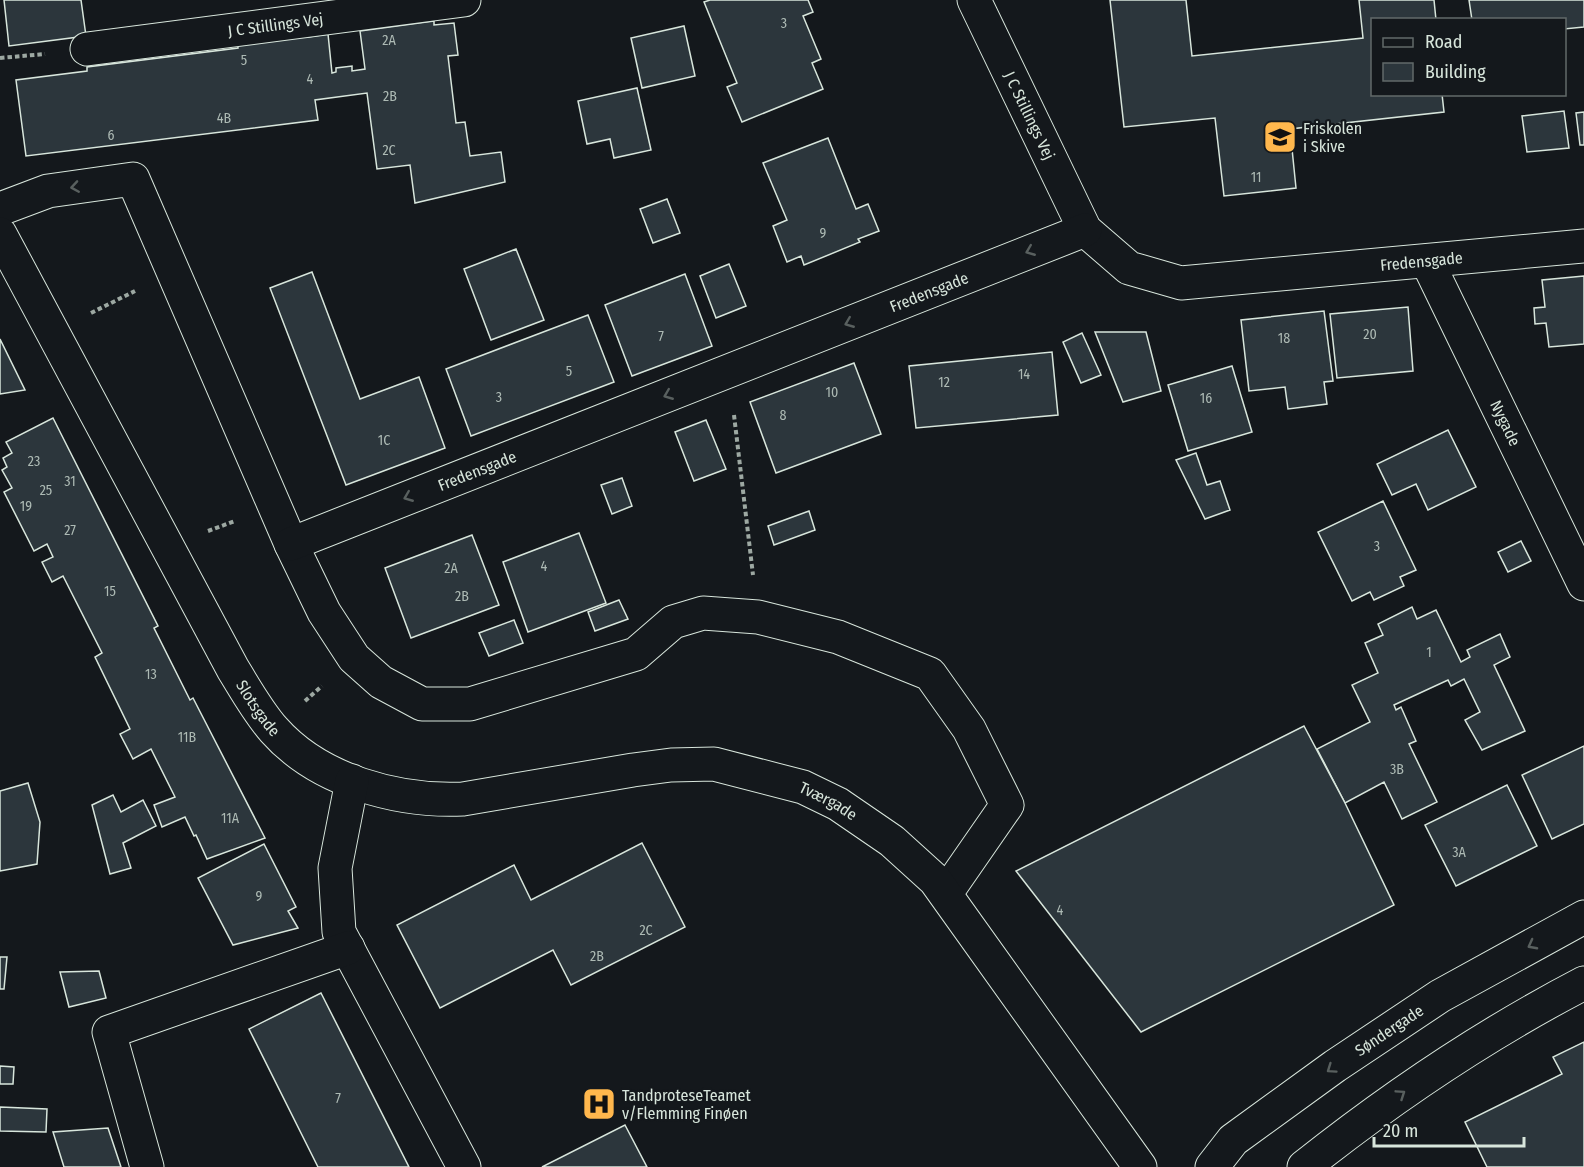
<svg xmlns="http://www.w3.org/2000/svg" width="1584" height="1167" font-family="'Fira Sans Condensed',sans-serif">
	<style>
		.building { fill: #2c363c; stroke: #d8e6dc; stroke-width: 1.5 }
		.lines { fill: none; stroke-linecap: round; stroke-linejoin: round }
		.minor-casing { stroke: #d8e6dc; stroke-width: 35 }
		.path { stroke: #9da8a2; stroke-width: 4; stroke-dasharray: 4.5 3; stroke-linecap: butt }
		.minor { stroke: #14181c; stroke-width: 33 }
		.oneway { stroke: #59605f }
		.labels { text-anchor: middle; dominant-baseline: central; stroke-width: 4.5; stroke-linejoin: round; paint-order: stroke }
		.number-label { font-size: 14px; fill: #adbab4 }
		.street-label { font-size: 16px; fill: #d8e6dc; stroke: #14181c }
		.poi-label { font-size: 16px; fill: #d8e6dc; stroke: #14181c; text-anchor: start }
	</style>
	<rect width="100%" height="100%" fill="#14181c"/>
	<g class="building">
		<path d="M4,0H81L86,36L9,46Z"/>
		<path d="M710,0H808L813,12L803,16L821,59L812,63L823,89L742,122L727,87L737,83L704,2Z"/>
		<path d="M1110,0H1186L1192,56L1363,38L1359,0H1434L1436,20H1372V94H1442L1444,112L1290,129L1296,188L1224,196L1215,118L1124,127Z"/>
		<path d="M1469,0H1584V27L1564,29V20H1472Z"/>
		<path d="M434,21V25L454,23L458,55L448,56L456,123L465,122L470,156L501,152L505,182L415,203L410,165L377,169L367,93L315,100L318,120L26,156L16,80L87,71V67L238,48L237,33L308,37L328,34L332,73L336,72V68L352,66V71L365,69L360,31Z"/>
		<path d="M684,26L695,76L642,88L631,38Z"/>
		<path d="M637,88L651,150L614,158L610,139L587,144L578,101Z"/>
		<path d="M1564,111L1569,148L1527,152L1522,116Z"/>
		<path d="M1584,112V145H1580L1576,113Z"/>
		<path d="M828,138L856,209L868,204L879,231L858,239L860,242L804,265L801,256L787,262L773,226L787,220L763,163Z"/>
		<path d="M667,199L680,233L653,243L640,209Z"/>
		<path d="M516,249L544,320L491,340L464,269Z"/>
		<path d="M729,264L746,306L716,318L700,276Z"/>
		<path d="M312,272L360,399L419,377L445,448L346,485L270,288Z"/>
		<path d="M685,274L712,346L632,376L605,305Z"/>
		<path d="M1584,276V344L1549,347L1546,323L1535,324L1534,308L1545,307L1542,280Z"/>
		<path d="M1408,307L1413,371L1337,378L1330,314Z"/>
		<path d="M1324,311L1333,381L1324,382L1327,404L1288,409L1285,387L1249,391L1241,320Z"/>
		<path d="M588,315L614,382L471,436L446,369Z"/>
		<path d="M1095,332H1146L1161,391L1123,402Z"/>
		<path d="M1082,333L1101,375L1081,383L1063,342Z"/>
		<path d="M0,339L25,390L0,394Z"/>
		<path d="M1052,352L1058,415L916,428L909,366Z"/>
		<path d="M854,363L881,434L776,473L750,402Z"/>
		<path d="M1232,366L1252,432L1188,451L1168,385Z"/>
		<path d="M53,418L158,626L154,628L190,700L193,698L265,838L207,859L196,835L194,836L185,817L162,827L154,805L175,797L151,749L133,759L120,734L130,729L95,657L102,653L63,576L52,582L42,562L53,557L47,544L34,551L4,492L12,488L2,470L7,467L3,458L12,453L6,442Z"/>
		<path d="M706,420L726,469L694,481L675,432Z"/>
		<path d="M1448,430L1476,487L1428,510L1416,484L1392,495L1377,464Z"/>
		<path d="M1196,453L1207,485L1220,481L1230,510L1205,519L1176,460Z"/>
		<path d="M622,478L632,506L612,514L601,485Z"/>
		<path d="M1383,501L1416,570L1400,577L1404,586L1374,600L1370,592L1352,601L1318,532Z"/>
		<path d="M809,511L815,530L774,545L768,526Z"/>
		<path d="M579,533L606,603L528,632L503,562Z"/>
		<path d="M472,535L499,605L411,638L385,568Z"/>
		<path d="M1521,541L1531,561L1508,572L1498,552Z"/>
		<path d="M619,600L628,619L595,631L588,612Z"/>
		<path d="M1412,607L1417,619L1436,610L1461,662L1470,657L1467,650L1500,634L1510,657L1494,665L1525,731L1482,750L1465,720L1480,712L1464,679L1451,686L1448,680L1394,705L1396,710L1401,707L1416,741L1409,744L1437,802L1402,819L1384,782L1345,803L1317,749L1370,722L1352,685L1378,673L1365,643L1383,635L1378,624Z"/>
		<path d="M514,620L523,643L489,656L479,633Z"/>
		<path d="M1304,726L1345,803L1394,905L1141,1032L1016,871Z"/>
		<path d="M1584,746V824L1552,839L1522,775Z"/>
		<path d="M28,783L40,822L37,864L0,871V791Z"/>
		<path d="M1507,785L1537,846L1456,886L1425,825Z"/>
		<path d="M113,795L121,812L143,800L156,826L123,843L131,868L110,874L92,805Z"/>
		<path d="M642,843L685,927L571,985L553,950L440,1008L397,925L514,865L531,900Z"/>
		<path d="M264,844L296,907L288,911L298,928L233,945L198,878Z"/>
		<path d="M0,957H7L4,989H0Z"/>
		<path d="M99,971L106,998L69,1007L60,972Z"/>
		<path d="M321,993L409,1167H318L249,1029Z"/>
		<path d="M1584,1042V1167H1487L1465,1122L1562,1074L1553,1057Z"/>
		<path d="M0,1066L14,1067L13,1084H0Z"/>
		<path d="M0,1107L47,1109L46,1132L0,1131Z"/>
		<path d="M625,1125L647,1167H542Z"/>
		<path d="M108,1128L121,1167H64L53,1132Z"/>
	</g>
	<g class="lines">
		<g class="minor-casing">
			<g id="minor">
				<path id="s1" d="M974,0L1085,230L1129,268L1181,283L1584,246"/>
				<path id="s2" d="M87,49L464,0"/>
				<path d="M0,209L48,191L133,179L291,544L324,612L354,658L381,682L422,704H470L636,654L673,622L703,613L758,617L838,637L930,674L969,729L1007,805L946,893"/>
				<path id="s3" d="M0,234L233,669C246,690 258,712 274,730C319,781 398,802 463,799L633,770L671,765L714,764L803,787L838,804L892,841L935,880L1140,1167"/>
				<path id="s4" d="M1427,261L1584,584"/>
				<path id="s5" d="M291,544L1085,230"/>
				<path d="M352,781L335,868L339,932L464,1167"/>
				<path d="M147,1167L109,1032L348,948"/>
				<path id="s6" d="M1212,1167L1233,1140L1335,1066L1440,996L1584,917"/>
				<path d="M1304,1167C1392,1097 1484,1035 1584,983"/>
			</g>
		</g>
		<g class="path">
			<path d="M0,58L45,54"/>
			<path d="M91,313L135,291"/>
			<path d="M734,415L753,575"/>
			<path d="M208,531L235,521"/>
			<path d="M305,701L322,686"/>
		</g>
		<use href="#minor" class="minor"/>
	</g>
	<defs><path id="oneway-chevron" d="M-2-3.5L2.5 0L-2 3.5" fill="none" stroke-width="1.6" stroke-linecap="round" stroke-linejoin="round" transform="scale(1.5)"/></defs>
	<g class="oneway">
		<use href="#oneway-chevron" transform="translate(75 187) rotate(171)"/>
		<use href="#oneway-chevron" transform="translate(1030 251) rotate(158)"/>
		<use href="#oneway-chevron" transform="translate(849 323) rotate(158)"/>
		<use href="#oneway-chevron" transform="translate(668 395) rotate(158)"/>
		<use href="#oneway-chevron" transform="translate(408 497) rotate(158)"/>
		<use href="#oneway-chevron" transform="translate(1532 945) rotate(152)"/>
		<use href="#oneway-chevron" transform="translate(1331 1069) rotate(145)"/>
		<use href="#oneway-chevron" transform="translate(1401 1094) rotate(-34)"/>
	</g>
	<defs>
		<g id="school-square" transform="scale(1.725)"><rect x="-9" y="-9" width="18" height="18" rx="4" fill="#ffb74d" stroke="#14181c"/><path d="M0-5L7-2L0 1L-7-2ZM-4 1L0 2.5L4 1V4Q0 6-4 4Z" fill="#111"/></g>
		<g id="hospital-square" transform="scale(1.725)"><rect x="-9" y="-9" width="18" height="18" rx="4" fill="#ffb74d" stroke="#14181c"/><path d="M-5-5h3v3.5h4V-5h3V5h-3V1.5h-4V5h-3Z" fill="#111"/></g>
	</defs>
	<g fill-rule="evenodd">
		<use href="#school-square" x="1280" y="137"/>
		<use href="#hospital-square" x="599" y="1104"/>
	</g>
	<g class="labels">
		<g class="number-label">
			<text x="784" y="23">3</text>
			<text x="389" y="40">2A</text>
			<text x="244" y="60">5</text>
			<text x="310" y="79">4</text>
			<text x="390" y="96">2B</text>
			<text x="224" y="118">4B</text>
			<text x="111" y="135">6</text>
			<text x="389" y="150">2C</text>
			<text x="1256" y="177">11</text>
			<text x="823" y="233">9</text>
			<text x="1370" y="334">20</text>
			<text x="661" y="336">7</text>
			<text x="1284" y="338">18</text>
			<text x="569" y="371">5</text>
			<text x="1024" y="374">14</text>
			<text x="944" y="382">12</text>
			<text x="832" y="392">10</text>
			<text x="499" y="397">3</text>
			<text x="1206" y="398">16</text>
			<text x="783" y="415">8</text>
			<text x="384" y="440">1C</text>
			<text x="34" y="461">23</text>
			<text x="70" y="481">31</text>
			<text x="46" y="490">25</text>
			<text x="26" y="506">19</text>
			<text x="70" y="530">27</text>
			<text x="1377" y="546">3</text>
			<text x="544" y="566">4</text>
			<text x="451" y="568">2A</text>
			<text x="110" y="591">15</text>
			<text x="462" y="596">2B</text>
			<text x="1429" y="652">1</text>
			<text x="151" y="674">13</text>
			<text x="187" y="737">11B</text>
			<text x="1397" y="769">3B</text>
			<text x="230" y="818">11A</text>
			<text x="1459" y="852">3A</text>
			<text x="259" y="896">9</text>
			<text x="1060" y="910">4</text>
			<text x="646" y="930">2C</text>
			<text x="597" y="956">2B</text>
			<text x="338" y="1098">7</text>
		</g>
		<g class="street-label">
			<text stroke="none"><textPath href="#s2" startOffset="190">J C Stillings Vej</textPath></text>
			<text stroke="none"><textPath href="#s1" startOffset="128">J C Stillings Vej</textPath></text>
			<text stroke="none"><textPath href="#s1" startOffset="609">Fredensgade</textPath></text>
			<text stroke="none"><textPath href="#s5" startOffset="686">Fredensgade</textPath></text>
			<text stroke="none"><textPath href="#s4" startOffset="180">Nygade</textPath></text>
			<text stroke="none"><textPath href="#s5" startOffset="200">Fredensgade</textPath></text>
			<text stroke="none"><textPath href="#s3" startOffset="540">Slotsgade</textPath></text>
			<text stroke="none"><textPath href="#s3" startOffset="1149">Tværgade</textPath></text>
			<text stroke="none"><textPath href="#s6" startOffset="225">Søndergade</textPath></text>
		</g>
		<g class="poi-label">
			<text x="1303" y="128">Friskolen<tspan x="1303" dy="18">i Skive</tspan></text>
			<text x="622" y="1095">TandproteseTeamet<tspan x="622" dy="18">v/Flemming Finøen</tspan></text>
		</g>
	</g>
	<rect x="1371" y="18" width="195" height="78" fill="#14181c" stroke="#626a69" stroke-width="1.5"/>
	<rect x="1383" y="38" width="30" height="9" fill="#14181c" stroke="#626a69" stroke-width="1.5"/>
	<text x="1425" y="48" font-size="18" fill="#d8e6dc">Road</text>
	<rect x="1383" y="63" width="30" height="18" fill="#2c363c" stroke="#626a69" stroke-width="1.5"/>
	<text x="1425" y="78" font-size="18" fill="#d8e6dc">Building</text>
	<path d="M1374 1137v9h150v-9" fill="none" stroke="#d8e6dc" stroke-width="3"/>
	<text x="1383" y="1137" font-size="18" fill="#d8e6dc" stroke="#14181c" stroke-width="4.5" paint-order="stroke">20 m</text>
</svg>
